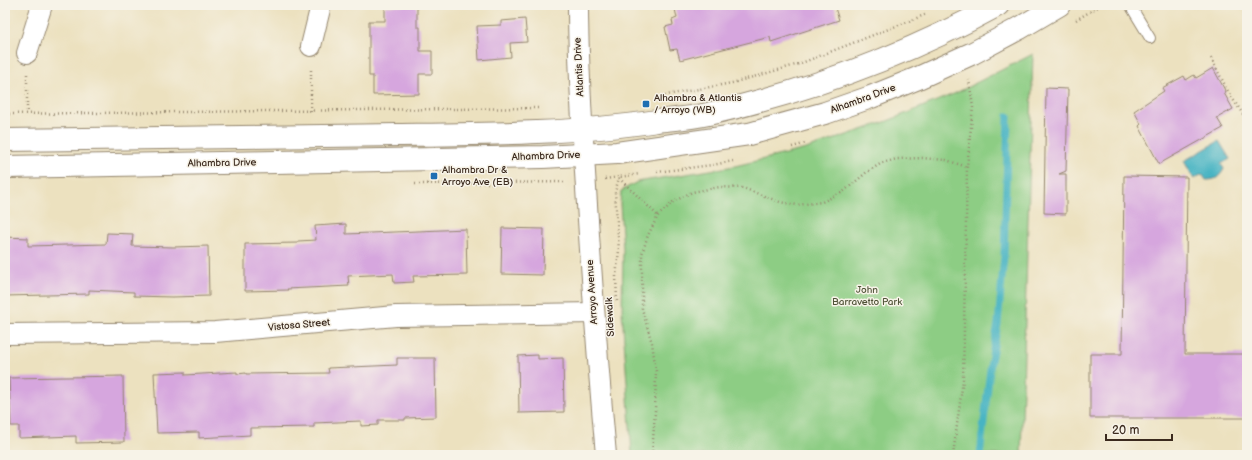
<svg xmlns="http://www.w3.org/2000/svg" width="1252" height="460" font-family="'Balsamiq Sans',sans-serif">
	<style>
		.green { fill: #8dcd84; stroke: #647c51 }
		.water { fill: #47b4c3; stroke: #416f70 }
		.lines { fill: none; stroke-linecap: round; stroke-linejoin: round }
		.stream { stroke: #47b4c3; stroke-width: 7 }
		.building { fill: #d6a6de }
		.service-casing { stroke: #94866e; stroke-width: 12 }
		.minor-casing { stroke: #94866e; stroke-width: 22 }
		.secondary-casing { stroke: #94866e; stroke-width: 24 }
		.path { stroke: #94866e; stroke-width: 2.5; stroke-dasharray: 1 3; stroke-linecap: butt }
		.service { stroke: #fff; stroke-width: 10 }
		.minor { stroke: #fff; stroke-width: 20 }
		.secondary { stroke: #fff; stroke-width: 22 }
		.poi-dot { fill: #1f6fb2; stroke: #f7f3e8; stroke-width: 1.5 }
		.labels { text-anchor: middle; dominant-baseline: central; stroke-width: 3; stroke-linejoin: round; paint-order: stroke }
		.street-label { font-size: 10px; fill: #3b2a1e; stroke: #f7f3e8 }
		.poi-label { font-size: 10px; fill: #3b2a1e; stroke: #f7f3e8; text-anchor: start }
		.park-label { font-size: 10px; fill: #505338; stroke: #f7f3e8 }
	</style>
	<rect width="100%" height="100%" fill="#f7f3e8"/>
	<filter id="ink" filterUnits="userSpaceOnUse"><feTurbulence type="fractalNoise" baseFrequency=".025" numOctaves="2"/><feDisplacementMap in="SourceGraphic" scale="8" xChannelSelector="R" yChannelSelector="G"/><feConvolveMatrix kernelMatrix="1 2 1 2 8 2 1 2 1" color-interpolation-filters="sRGB"/></filter>
	<filter id="wash" filterUnits="userSpaceOnUse"><feTurbulence type="fractalNoise" baseFrequency=".012" numOctaves="4" result="noise"/><feDisplacementMap in="SourceGraphic" scale="16" xChannelSelector="R" yChannelSelector="G"/><feGaussianBlur stdDeviation="0.9" result="paint"/><feColorMatrix in="noise" values="0 0 0 0 0 0 0 0 0 0 0 0 0 0 0 0 0 1.4 0 .05"/><feComposite in="paint" operator="in"/></filter>
	<g filter="url(#wash)">
		<rect width="100%" height="100%" fill="#ece1bf"/>
		<path class="green" d="M1033,54L1021,455H632L622,311L623,249L620,204L621,191L637,182L735,166L806,149L885,122L956,93Z"/>
		<path class="water" d="M1219,141L1230,159L1221,164L1224,169C1219,178 1215,180 1206,180L1202,174L1194,179L1184,161Z"/>
		<g class="lines">
			<path class="stream" d="M980,455L991,361L998,324L1004,256L1008,116"/>
		</g>
		<g id="blocks">
			<g class="building">
				<path d="M674,5H834L839,20L771,42L770,37L680,60L677,49L670,50L665,27L673,25L672,20L677,18Z"/>
				<path d="M385,6H417V27H420V51H432V74H419V94L373,95V76H369V21H385Z"/>
				<path d="M525,19L527,42L510,43L511,57L479,60L477,26L501,25V21Z"/>
				<path d="M1213,68L1226,92L1224,93L1233,109L1217,118L1223,128L1159,164L1139,126L1141,124L1134,111L1164,91L1162,88L1184,76L1186,80L1194,75L1196,78Z"/>
				<path d="M1046,88L1068,89L1066,171L1059,174H1066V214L1044,213Z"/>
				<path d="M1124,176L1187,177L1185,354H1247V418H1090V354H1122Z"/>
				<path d="M346,224V234L466,229L467,275L413,276L414,282L394,283L393,274L348,276L349,286L287,289L288,290L245,291V244L298,243V241L316,240L315,226Z"/>
				<path d="M502,228L544,229L543,275L501,274Z"/>
				<path d="M107,233L133,234L132,246L173,247L208,246L209,296L172,297L134,296V292L89,290V294L5,296V237L28,238V246L106,244Z"/>
				<path d="M538,355V359L563,358L564,412L519,413L518,356Z"/>
				<path d="M397,358H435L436,417L405,418V420H378V425L361,426V421L314,423V427L250,428V435L199,438V432L157,433L154,373L185,372V375L237,372V374L246,373V374L329,373L328,368L397,365Z"/>
				<path d="M123,376L124,442L76,443V436L19,438V426H11L9,378Z"/>
			</g>
		</g>
	</g>
	<g filter="url(#ink)">
		<use href="#blocks" fill-opacity="0" stroke="#94866e" stroke-width="1"/>
		<g class="lines">
			<g class="service-casing">
				<path id="service" d="M1130,5L1150,38"/>
			</g>
			<g class="minor-casing">
				<g id="minor">
					<path d="M578,5C578,56 581,106 584,156C590,256 597,355 606,455"/>
					<path d="M311,46L321,5"/>
					<path d="M27,53L42,5"/>
					<path d="M5,334L215,332L396,316L594,313"/>
				</g>
			</g>
			<g class="secondary-casing">
				<g id="secondary">
					<path d="M5,140C136,139 267,137 398,135C485,134 571,134 657,121C674,119 691,118 708,114C809,91 907,55 998,5"/>
					<path d="M5,167L543,157L617,153L749,134L825,113L871,97L918,78L973,53L1020,28L1059,5"/>
				</g>
			</g>
			<g class="path">
				<path d="M1076,20L1101,5"/>
				<path d="M1211,58L1230,95L1247,120"/>
				<path d="M27,74V113"/>
				<path d="M661,96L732,83L799,64L927,14"/>
				<path d="M311,111V67"/>
				<path d="M5,114L541,108"/>
				<path d="M792,147L807,143"/>
				<path d="M657,172L712,165L733,161"/>
				<path d="M619,178L658,216"/>
				<path d="M605,179L640,174"/>
				<path d="M415,184L564,182"/>
				<path d="M617,301L616,276L619,251L615,192L619,178"/>
				<path d="M652,455L655,412L656,371L652,343L642,309V254L648,235L658,216L673,202L692,192L720,187L743,188L780,202L797,205L822,202L843,192L867,172L882,163L897,159L922,158L946,160L967,167"/>
				<path d="M953,455L963,380L967,167L973,107L969,80"/>
			</g>
			<use href="#service" class="service"/>
			<use href="#minor" class="minor"/>
			<use href="#secondary" class="secondary"/>
		</g>
	</g>
	<g class="poi-dot">
		<rect x="642" y="100" width="8" height="8" rx="2"/>
		<rect x="430" y="172" width="8" height="8" rx="2"/>
	</g>
	<g class="labels">
		<g class="street-label">
			<text transform="translate(579 67) rotate(-93)">Atlantis Drive</text>
			<text transform="translate(863 99) rotate(-20)">Alhambra Drive</text>
			<text transform="translate(546 156) rotate(-2)">Alhambra Drive</text>
			<text transform="translate(222 163) rotate(-1)">Alhambra Drive</text>
			<text transform="translate(592 292) rotate(-94)">Arroyo Avenue</text>
			<text transform="translate(610 317) rotate(-93)">Sidewalk</text>
			<text transform="translate(299 325) rotate(-5)">Vistosa Street</text>
		</g>
		<g class="poi-label">
			<text x="654" y="98">Alhambra &amp; Atlantis<tspan x="654" dy="12">/ Arroyo (WB)</tspan></text>
			<text x="442" y="170">Alhambra Dr &amp;<tspan x="442" dy="12">Arroyo Ave (EB)</tspan></text>
		</g>
		<g class="park-label">
			<text x="867" y="290">John<tspan x="867" dy="12">Barravetto Park</tspan></text>
		</g>
	</g>
	<rect width="1252" height="460" fill="none" stroke="#f7f3e8" stroke-width="20"/>
	<path d="M1106 434v6h66v-6" fill="none" stroke="#3b2a1e" stroke-width="2"/>
	<text x="1112" y="434" font-size="12" fill="#3b2a1e" stroke="#f7f3e8" stroke-width="3" paint-order="stroke">20 m</text>
</svg>
